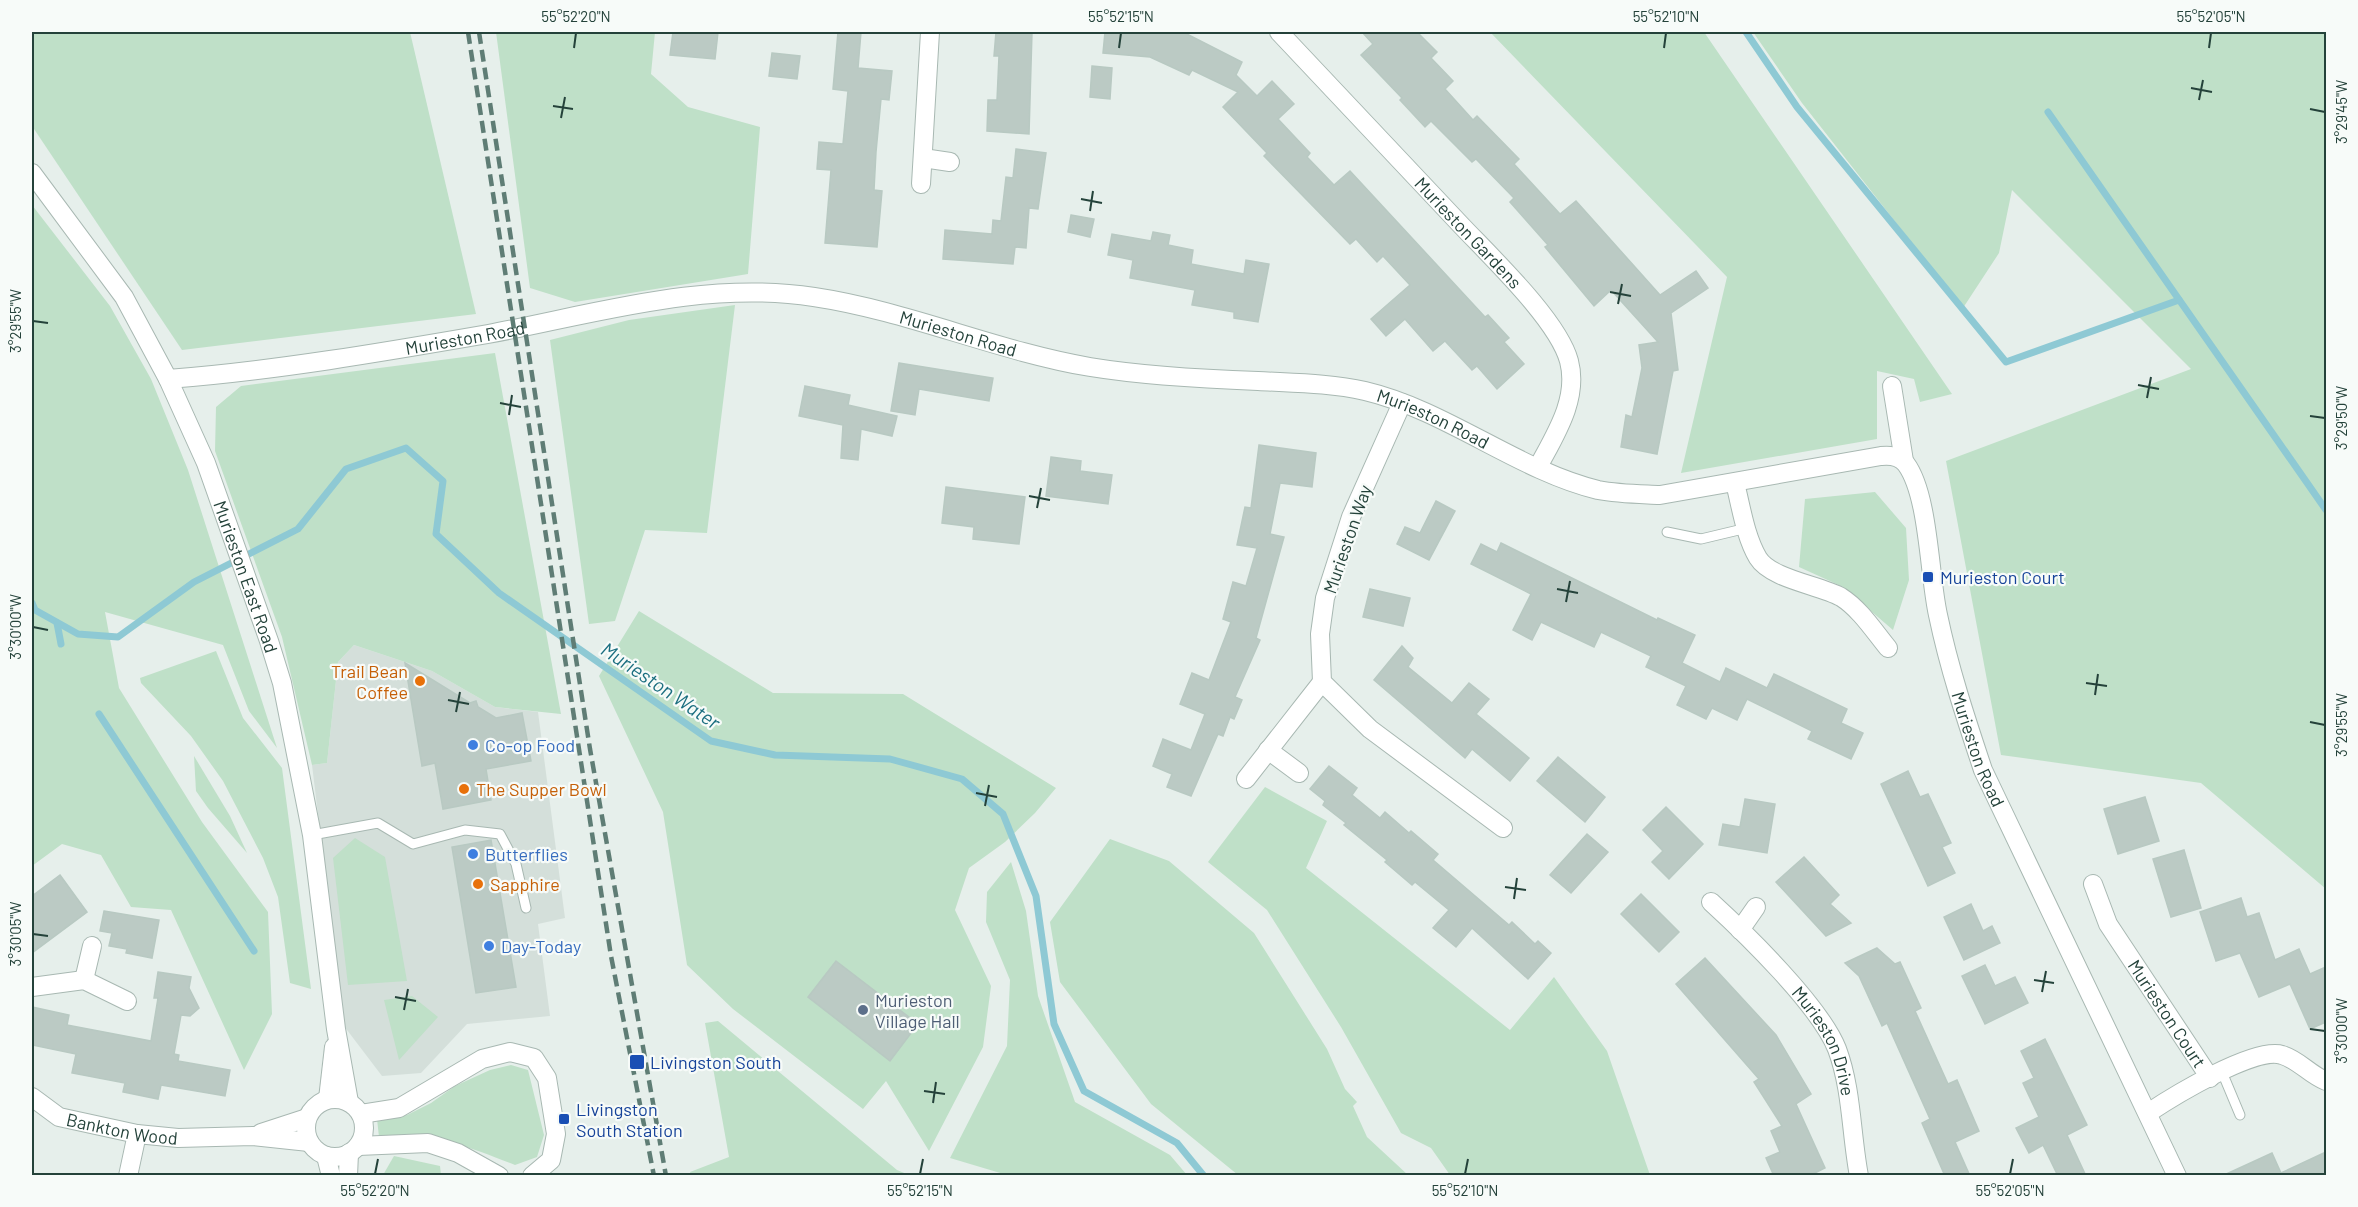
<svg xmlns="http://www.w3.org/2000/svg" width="2358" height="1207" font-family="Barlow,sans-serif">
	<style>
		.built { fill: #d4dfda }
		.green { fill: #bfe0c8 }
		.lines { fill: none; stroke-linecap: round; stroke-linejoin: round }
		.stream { stroke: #8ec9d4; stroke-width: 7 }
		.building { fill: #bbcac4; stroke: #b8c9c2; stroke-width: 1.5 }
		.service-casing { stroke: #a8b8b2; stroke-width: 11 }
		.minor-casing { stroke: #a8b8b2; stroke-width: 20 }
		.tertiary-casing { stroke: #a8b8b2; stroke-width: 20 }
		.service { stroke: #fff; stroke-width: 9 }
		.minor { stroke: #fff; stroke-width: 18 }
		.tertiary { stroke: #fff; stroke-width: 18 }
		.rail { stroke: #5f7d75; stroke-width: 4.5; stroke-dasharray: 12 6; stroke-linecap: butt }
		.ticks { fill: none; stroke: #24423a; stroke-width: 2 }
		.transit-dot { fill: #1a4fb4; stroke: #f7fbf9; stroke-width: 2 }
		.food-dot { fill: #e8710a; stroke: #f7fbf9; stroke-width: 2 }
		.shop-dot { fill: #3f7fe0; stroke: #f7fbf9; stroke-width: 2 }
		.service-dot { fill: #5c6f8a; stroke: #f7fbf9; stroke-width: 2 }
		.labels { text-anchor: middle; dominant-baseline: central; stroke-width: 4.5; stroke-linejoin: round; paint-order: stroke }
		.street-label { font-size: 18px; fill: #24423a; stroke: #f7fbf9 }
		.transit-label { font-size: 18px; fill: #164399; stroke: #f7fbf9; text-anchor: start }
		.food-label { font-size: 18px; fill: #c56008; stroke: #f7fbf9; text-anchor: start }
		.shop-label { font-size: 18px; fill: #366cbe; stroke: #f7fbf9; text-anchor: start }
		.service-label { font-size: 18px; fill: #4e5e75; stroke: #f7fbf9; text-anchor: start }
		.water-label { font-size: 20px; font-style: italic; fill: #1c6f80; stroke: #f7fbf9 }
		.neatline { fill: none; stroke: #24423a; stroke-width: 2 }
		.ticks-label { font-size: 15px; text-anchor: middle; fill: #24423a }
	</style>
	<rect width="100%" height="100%" fill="#e6efeb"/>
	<path class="built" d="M354,645L432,671L495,707L538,712L565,918L538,924L550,1016L467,1024L421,1073L382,1076L344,1026L312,765L327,763L338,662Z"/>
	<g class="green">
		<path d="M32,32H410L476,314L182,350L32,126Z"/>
		<path d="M496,32H655L651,74L688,107L760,127L748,274L575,302L530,288Z"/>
		<path d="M1490,32H1704L1952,394L1920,402L1914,379L1877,371V439L1681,473L1727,277Z"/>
		<path d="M1753,32H2326V889L2201,783L2001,755L1946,461L2191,369L2012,190L1999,253L1963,308L1802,103Z"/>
		<path d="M32,205L110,306L151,379L188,470L277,748L249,711L223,645L105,612L119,688L202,822L268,912L272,1014L244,1070L171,910L131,907L101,855L62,844L32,866Z"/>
		<path d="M735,305L707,533L645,530L615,621L589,624L550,340L629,320Z"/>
		<path d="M495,353L561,714L495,707L432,671L354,645L338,662L327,763L312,765L282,637L215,451L216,407L241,386Z"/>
		<path d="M1875,492L1906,528L1909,580L1893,630L1843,587L1799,567L1805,499Z"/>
		<path d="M639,611L773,693L903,694L1056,788L1035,813L1005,842L969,868L955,910L991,986L983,1047L929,1151L886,1081L863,1109L733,1009L687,965L663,812L599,676Z"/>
		<path d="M216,651L243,718L282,768L311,989L290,983L278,897L263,858L223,781L191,736L141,683L140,678Z"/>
		<path d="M194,756L230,816L247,853L208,808L196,791Z"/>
		<path d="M1265,787L1327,821L1306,868L1510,1030L1554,977L1607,1051L1650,1175H1450L1431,1148L1401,1133L1341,1027L1267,910L1208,862Z"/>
		<path d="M355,838L385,857L407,981L348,985L333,858Z"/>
		<path d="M1110,839L1169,861L1254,933L1327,1049L1345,1089L1357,1102L1353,1106L1367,1137L1408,1175H1238L1151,1104L1060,982L1050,922Z"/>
		<path d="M1011,862L1026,911L1038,996L1075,1102L1170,1155L1187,1175H1007L950,1158L1007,1046L1010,980L986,922L987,892Z"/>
		<path d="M412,996L438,1017L399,1060L384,1000Z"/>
		<path d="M718,1021L897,1170L909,1175H691L690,1172L729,1157L705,1023Z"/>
		<path d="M511,1065L528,1070L544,1135L537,1157L515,1165C466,1146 434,1132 379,1137L377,1119L407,1115L431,1103L455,1086L490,1070Z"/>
		<path d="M394,1156L440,1166L441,1175H383Z"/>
	</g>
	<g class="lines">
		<g class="stream">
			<path d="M1746,32L1797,107L2006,362L2179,300"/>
			<path d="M2048,112L2326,510"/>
			<path d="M32,603L35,610L78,634L118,637L194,582L298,529L346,469L406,448L443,481L436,534L499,593L711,741L775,755L890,759L962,779L1003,814L1036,896L1054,1024L1084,1091L1177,1143L1204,1176"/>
			<path d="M57,623L61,644"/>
			<path d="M99,714L254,951"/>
		</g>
	</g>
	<g class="building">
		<path d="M673,32H718L715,59L670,55Z"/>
		<path d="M838,32H861L858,68L892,71L889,100L881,99L876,152L874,190L882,191L877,247L825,243L831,170L817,169L819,142L843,144L848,91L833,89Z"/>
		<path d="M996,32H1032L1029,134L987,131L988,100H997L999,56H994Z"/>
		<path d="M1105,32H1183L1242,62L1236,75L1257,96L1272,81L1294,104L1278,119L1310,153L1307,157L1334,185L1350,171L1485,317L1488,315L1509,338L1504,342L1524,364L1497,389L1477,366L1472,370L1445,341L1433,351L1405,319L1386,336L1371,319L1410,285L1383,256L1377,262L1356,239L1350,244L1264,156L1267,153L1223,107L1238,92L1192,70L1189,75L1150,57L1103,53Z"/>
		<path d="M1362,32H1417L1437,52L1431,58L1453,81L1445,89L1473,120L1477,116L1519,159L1514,164L1560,214L1576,201L1660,295L1696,271L1708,288L1671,313L1678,370L1673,371L1657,454L1621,447L1626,415L1632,417L1642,368L1639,345L1658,342L1611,290L1594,306L1545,247L1548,245L1510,202L1514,198L1476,159L1472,162L1431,121L1425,127L1400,100L1402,98L1361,55L1373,44Z"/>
		<path d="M772,53L800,56L797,79L769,76Z"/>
		<path d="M1092,66L1112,68L1110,99L1090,97Z"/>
		<path d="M1016,149L1046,153L1038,209L1029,208L1026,248L1015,247L1013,264L943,259L945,230L992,234L993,220L1001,221L1006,177L1013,178Z"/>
		<path d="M1071,215L1094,219L1090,237L1068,232Z"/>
		<path d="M1153,232L1170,235L1168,245L1193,250L1191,264L1244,274L1246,260L1269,264L1258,322L1234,318V312L1192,305L1195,290L1130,278L1133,260L1108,255L1112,234L1151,241Z"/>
		<path d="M899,363L993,378L989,401L919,389L915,415L891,411Z"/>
		<path d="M805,386L850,395L848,405L897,416L892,436L861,429L858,460L841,458L843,425L799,416Z"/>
		<path d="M1259,445L1316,453L1312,487L1280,483L1270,534L1284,537L1256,638L1260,640L1235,697L1242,700L1234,719L1230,717L1223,736L1218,734L1191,796L1167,787L1172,774L1153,766L1163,739L1191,750L1205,714L1180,704L1192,673L1209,680L1231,622L1223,619L1233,582L1246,586L1257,548L1237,545L1245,507L1251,508Z"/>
		<path d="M1051,457L1081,461L1080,471L1112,475L1108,504L1046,496Z"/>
		<path d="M946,487L1025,497L1019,544L973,539L974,527L942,523Z"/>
		<path d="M1436,501L1455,511L1429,560L1397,544L1405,527L1420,533Z"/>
		<path d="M1501,543L1657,620L1658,618L1695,635L1682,663L1720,682L1726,668L1767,688L1774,674L1847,709L1841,723L1863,733L1851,759L1808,739L1812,731L1747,699L1737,720L1712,708L1706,719L1677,705L1686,686L1646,667L1651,656L1601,632L1594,647L1541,622L1532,640L1513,630L1531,594L1471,564L1481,544L1497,552Z"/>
		<path d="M1370,589L1410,598L1403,626L1363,617Z"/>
		<path d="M1402,646L1413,658L1408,667L1452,703L1469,683L1489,699L1476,714L1529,758L1510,781L1472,749L1465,758L1374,680Z"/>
		<path d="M405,663L470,703L476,701L478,707L496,718L522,713L531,761L486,769L491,800L443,809L435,763L422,766Z"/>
		<path d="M1558,757L1605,797L1585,822L1537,781Z"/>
		<path d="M1329,766L1357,788L1352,795L1380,818L1385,812L1409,833L1411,831L1438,854L1433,860L1509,925L1512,922L1535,944L1538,941L1551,953L1528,979L1472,928L1456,947L1433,928L1449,910L1415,882L1412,885L1385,862L1387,860L1344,825L1346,823L1323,805L1325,801L1310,789Z"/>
		<path d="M1908,771L1920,797L1928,794L1951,843L1942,847L1955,873L1928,886L1881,784Z"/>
		<path d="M2145,797L2159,841L2118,854L2104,809Z"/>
		<path d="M1745,799L1775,804L1767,853L1719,845L1723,824L1740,827Z"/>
		<path d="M1666,807L1703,844L1669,879L1652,862L1663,851L1643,830Z"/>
		<path d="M1587,834L1608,852L1571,893L1550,875Z"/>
		<path d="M491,840L516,987L476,993L452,847Z"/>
		<path d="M2184,850L2201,908L2171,917L2153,859Z"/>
		<path d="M1804,857L1839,895L1830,904L1851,923L1826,936L1776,882Z"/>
		<path d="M60,875L87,912L32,953V896Z"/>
		<path d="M1641,894L1679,932L1659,952L1621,914Z"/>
		<path d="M2241,898L2247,917L2259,913L2275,960L2299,949L2310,974L2326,967V1022L2310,1029L2290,984L2259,997L2240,953L2216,961L2200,912Z"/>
		<path d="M1971,904L1983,931L1992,926L2000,943L1964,960L1944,917Z"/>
		<path d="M104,911L159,920L152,958L126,953L127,949L109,946L112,933L100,931Z"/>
		<path d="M1877,948L1895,964L1900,962L1921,1008L1915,1011L1948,1084L1957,1080L1979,1131L1955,1142L1970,1176H1945L1922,1123L1930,1119L1887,1023L1882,1026L1859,976L1845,963Z"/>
		<path d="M1705,958L1776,1035L1811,1094L1796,1104L1825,1168L1809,1176H1774L1766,1158L1780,1152L1771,1131L1782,1126L1754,1082L1759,1079L1676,984Z"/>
		<path d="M836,961L918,1024L890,1061L808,997Z"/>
		<path d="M1985,965L1995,986L2015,977L2028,1003L1985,1024L1962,976Z"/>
		<path d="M158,972L191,977L189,988L199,1008L190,1016L181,1015L174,1054L179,1055L178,1061L230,1070L225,1096L161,1085L158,1099L123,1092L125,1083L72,1073L76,1054L32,1045V1007L69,1015L67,1025L151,1041L158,998H154Z"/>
		<path d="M2045,1039L2087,1125L2067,1135L2086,1176H2058L2043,1145L2029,1153L2016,1128L2039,1117L2023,1083L2034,1078L2021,1051Z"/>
		<path d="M2326,1152V1176H2222L2272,1153L2281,1173Z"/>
	</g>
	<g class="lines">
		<g class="service-casing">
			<g id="service">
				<path d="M1667,532L1701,539L1747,528"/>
				<path d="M312,835L378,823L413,844L465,830L500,834L516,864L526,908"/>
				<path d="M2222,1072L2240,1115"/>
			</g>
		</g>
		<g class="minor-casing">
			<g id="minor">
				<path id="s1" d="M1279,32C1339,95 1399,159 1459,223C1490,256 1558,320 1569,361C1579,399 1555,435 1538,467"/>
				<path d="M923,158L950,162"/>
				<path d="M921,184L930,32"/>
				<path d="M1892,386L1904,461"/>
				<path d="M1402,403L1351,517L1325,598L1320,634L1322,682L1370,729L1503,828"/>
				<path d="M1735,483C1741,506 1745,536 1758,558C1771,579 1819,585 1841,597C1860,609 1874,631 1888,648"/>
				<path d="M1268,750L1299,773"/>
				<path d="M1246,779L1322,682"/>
				<path id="s2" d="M2093,884L2108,924L2210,1078"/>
				<path id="s3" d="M1711,902C1746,934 1820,1006 1837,1049C1852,1089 1851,1134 1859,1176"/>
				<path d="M1740,930L1756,907"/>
				<path d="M84,980L92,946"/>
				<path d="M32,987L84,980L127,1001"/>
				<path id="s4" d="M32,1097L59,1117L137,1134L178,1138L253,1136L309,1142"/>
				<path d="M2148,1113C2172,1097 2255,1046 2282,1055C2299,1060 2310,1075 2326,1081"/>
				<path d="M361,1114L399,1108L482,1059L510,1052L534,1058L547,1078L556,1134L551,1160L532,1176"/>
				<path d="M261,1133L307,1118"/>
				<path d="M358,1146L428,1143L458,1153L499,1176"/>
				<path d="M128,1176L137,1134"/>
			</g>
		</g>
		<g class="tertiary-casing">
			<g id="tertiary">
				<path id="s5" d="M32,173L124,297L168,379L206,463L269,641L282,683L312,835L336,1029L349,1102"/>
				<path id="s6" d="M168,379C273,371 384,352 488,334C595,314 704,280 814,297C908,311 996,351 1090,367C1145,376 1202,379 1258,381C1294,383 1330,383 1365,391C1446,410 1519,471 1598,490C1619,494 1639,494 1660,495L1881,456C1890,455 1900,456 1906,464C1929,495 1929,575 1938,615C1949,668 1966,719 1983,770L2177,1176"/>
				<circle cx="335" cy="1128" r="29"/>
				<path d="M328,1099L334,1047"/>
				<path d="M326,1156L331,1176"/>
				<path d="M348,1176L349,1153"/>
			</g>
		</g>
		<use href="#service" class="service"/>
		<use href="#minor" class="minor"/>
		<use href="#tertiary" class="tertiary"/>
		<g class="rail">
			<path d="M468,32L611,956L654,1176"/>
			<path d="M479,32L590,749L666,1176"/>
		</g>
	</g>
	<path class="ticks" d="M574,48L576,33M1119,48L1121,33M1664,48L1666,33M2209,48L2211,33M2191,88L2212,92M2199,100L2203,80M553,106L573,109M2310,109L2325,112M561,118L565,97M1081,199L1102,203M1090,211L1093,191M1610,292L1631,296M1618,304L1622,284M33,321L48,323M2138,385L2159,389M2147,398L2151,377M500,403L521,407M509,415L512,395M2310,416L2325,418M1029,496L1050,500M1037,508L1041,488M1557,589L1578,593M1566,602L1570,581M33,627L48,630M2086,683L2107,686M2095,695L2098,674M448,700L469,704M456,712L460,692M2310,722L2325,725M976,793L997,797M985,806L989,785M1505,887L1526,890M1514,899L1517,878M33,934L48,936M2034,980L2054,983M2042,992L2046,971M395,997L416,1001M404,1010L408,989M2310,1029L2325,1031M924,1091L945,1094M933,1103L936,1082M375,1174L378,1159M920,1174L923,1159M1465,1174L1468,1159M2010,1174L2013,1159"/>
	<g class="transit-dot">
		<rect x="1922" y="571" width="12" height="12" rx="3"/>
		<rect x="629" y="1054" width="16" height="16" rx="3"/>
		<rect x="558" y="1113" width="12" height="12" rx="3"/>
	</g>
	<g class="food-dot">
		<circle cx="420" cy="681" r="6"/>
		<circle cx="464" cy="789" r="6"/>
		<circle cx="478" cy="884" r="6"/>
	</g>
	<g class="shop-dot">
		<circle cx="473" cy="745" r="6"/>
		<circle cx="473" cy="854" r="6"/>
		<circle cx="489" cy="946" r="6"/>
	</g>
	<circle class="service-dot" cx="863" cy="1010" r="6"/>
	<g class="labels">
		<g class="street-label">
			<text stroke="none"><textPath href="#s1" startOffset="276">Murieston Gardens</textPath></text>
			<text stroke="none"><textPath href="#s6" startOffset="802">Murieston Road</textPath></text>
			<text stroke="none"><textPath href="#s6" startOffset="300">Murieston Road</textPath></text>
			<text stroke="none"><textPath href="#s6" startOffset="1288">Murieston Road</textPath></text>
			<text transform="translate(1347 539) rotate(-71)">Murieston Way</text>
			<text stroke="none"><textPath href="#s5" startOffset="460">Murieston East Road</textPath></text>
			<text stroke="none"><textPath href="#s6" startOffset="2078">Murieston Road</textPath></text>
			<text stroke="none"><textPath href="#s2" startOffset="150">Murieston Court</textPath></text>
			<text stroke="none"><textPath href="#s3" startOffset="182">Murieston Drive</textPath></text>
			<text stroke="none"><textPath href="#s4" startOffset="98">Bankton Wood</textPath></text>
		</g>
		<g class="transit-label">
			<text x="1940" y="577">Murieston Court</text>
			<text x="650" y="1062">Livingston South</text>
			<text x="576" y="1109">Livingston<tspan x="576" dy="21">South Station</tspan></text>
		</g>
		<g class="food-label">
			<text x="408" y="671" text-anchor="end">Trail Bean<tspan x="408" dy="21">Coffee</tspan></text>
			<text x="476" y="789">The Supper Bowl</text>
			<text x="490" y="884">Sapphire</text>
		</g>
		<g class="shop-label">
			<text x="485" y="745">Co-op Food</text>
			<text x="485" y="854">Butterflies</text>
			<text x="501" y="946">Day-Today</text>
		</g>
		<g class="service-label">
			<text x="875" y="1000">Murieston<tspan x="875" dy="21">Village Hall</tspan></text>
		</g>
		<g class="water-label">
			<text transform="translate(661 685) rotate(34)">Murieston Water</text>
		</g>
	</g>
	<rect width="2358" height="1207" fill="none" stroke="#f7fbf9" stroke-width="66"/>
	<rect x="33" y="33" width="2292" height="1141" class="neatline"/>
	<g class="ticks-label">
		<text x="576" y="22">55°52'20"N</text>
		<text x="1121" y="22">55°52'15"N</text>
		<text x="1666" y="22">55°52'10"N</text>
		<text x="2211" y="22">55°52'05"N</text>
		<text transform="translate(2342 112) rotate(-90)" y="5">3°29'45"W</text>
		<text transform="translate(16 321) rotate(-90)" y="5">3°29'55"W</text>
		<text transform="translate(2342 418) rotate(-90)" y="5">3°29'50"W</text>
		<text transform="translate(16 627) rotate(-90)" y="5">3°30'00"W</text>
		<text transform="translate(2342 725) rotate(-90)" y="5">3°29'55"W</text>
		<text transform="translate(16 934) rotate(-90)" y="5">3°30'05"W</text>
		<text transform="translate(2342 1031) rotate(-90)" y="5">3°30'00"W</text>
		<text x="375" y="1196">55°52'20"N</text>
		<text x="920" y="1196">55°52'15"N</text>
		<text x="1465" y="1196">55°52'10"N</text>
		<text x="2010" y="1196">55°52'05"N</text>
	</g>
</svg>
